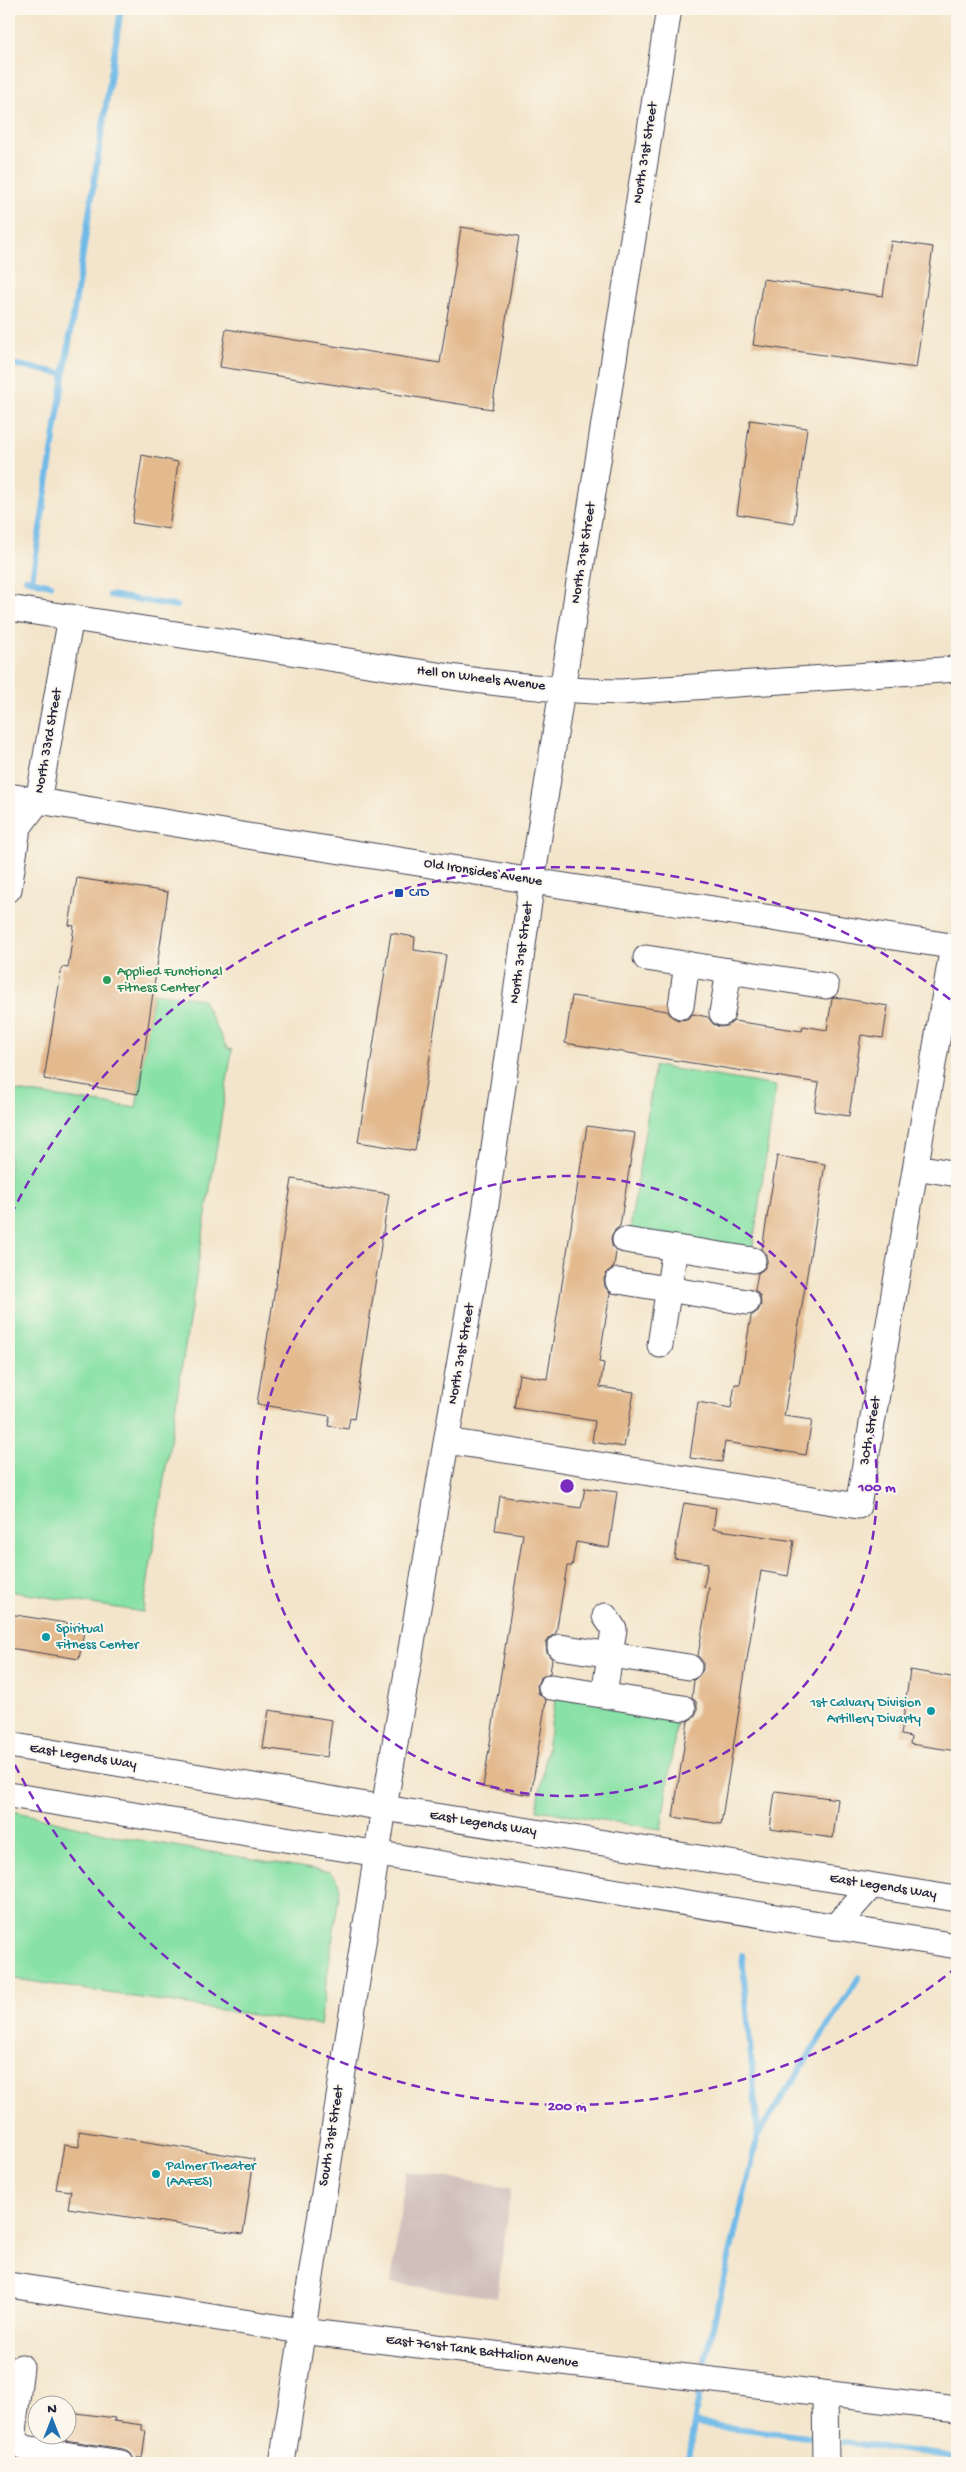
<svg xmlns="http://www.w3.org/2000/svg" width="966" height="2472" font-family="'Gochi Hand',sans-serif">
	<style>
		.industrial { fill: #d0c0bc }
		.green { fill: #88e1a6; stroke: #558270 }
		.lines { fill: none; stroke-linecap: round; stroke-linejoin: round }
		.stream { stroke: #6fbae8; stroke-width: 6 }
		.building { fill: #e3b98e }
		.minor-casing { stroke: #413f51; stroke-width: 27 }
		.minor { stroke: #fff; stroke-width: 25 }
		.ring { fill: none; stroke: #7b2cbf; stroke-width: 2.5; stroke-dasharray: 9 6 }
		.transit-dot { fill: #1a4fb4; stroke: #fbf7ec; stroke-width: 2 }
		.leisure-dot { fill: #2e9e5b; stroke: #fbf7ec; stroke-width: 2 }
		.culture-dot { fill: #0f9aa8; stroke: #fbf7ec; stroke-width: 2 }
		.labels { text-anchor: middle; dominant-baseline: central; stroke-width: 4; stroke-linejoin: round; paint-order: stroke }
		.street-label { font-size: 14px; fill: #22223b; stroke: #fbf7ec }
		.transit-label { font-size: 14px; fill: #164399; stroke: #fbf7ec; text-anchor: start }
		.leisure-label { font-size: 14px; fill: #27864d; stroke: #fbf7ec; text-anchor: start }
		.culture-label { font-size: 14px; fill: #0d838f; stroke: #fbf7ec; text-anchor: start }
		.centre { fill: #7b2cbf; stroke: #fbf7ec; stroke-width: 2.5 }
		.ring-label { font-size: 15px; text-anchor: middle; font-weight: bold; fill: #7b2cbf; stroke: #fbf7ec; stroke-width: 4; stroke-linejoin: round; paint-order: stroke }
	</style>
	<rect width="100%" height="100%" fill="#fbf7ec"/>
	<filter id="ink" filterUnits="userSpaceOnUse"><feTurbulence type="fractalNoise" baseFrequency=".02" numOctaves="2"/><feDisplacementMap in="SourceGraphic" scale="10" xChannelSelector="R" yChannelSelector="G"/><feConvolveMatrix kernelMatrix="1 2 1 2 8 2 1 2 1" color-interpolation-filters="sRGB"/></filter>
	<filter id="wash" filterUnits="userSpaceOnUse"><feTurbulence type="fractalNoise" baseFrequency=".0096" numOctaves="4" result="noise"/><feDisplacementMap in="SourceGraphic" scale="20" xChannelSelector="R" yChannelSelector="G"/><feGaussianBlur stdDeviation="1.12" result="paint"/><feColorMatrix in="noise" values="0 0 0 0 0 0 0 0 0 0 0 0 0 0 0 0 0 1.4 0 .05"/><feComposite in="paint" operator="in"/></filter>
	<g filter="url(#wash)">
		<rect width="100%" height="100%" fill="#f3e5cb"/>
		<path class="industrial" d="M406,2171L511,2188L497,2298L391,2283Z"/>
		<g class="green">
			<path d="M153,993L202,999L227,1048L232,1050L143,1612L9,1591V1090L136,1108Z"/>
			<path d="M655,1066L776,1086L752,1252L629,1235Z"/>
			<path d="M556,1694L678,1714L661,1829L537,1810Z"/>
			<path d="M9,1810L121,1837L330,1872L337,1879L340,1889L320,2025L9,1978Z"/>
		</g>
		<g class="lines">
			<g class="stream">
				<path d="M12,364L64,374"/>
				<path d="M26,579L51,585"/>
				<path d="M32,580L121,9"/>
				<path d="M110,595L176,606"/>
				<path d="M758,2135L859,1977"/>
				<path d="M705,2360L758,2135L742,1955"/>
				<path d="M694,2423L808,2437"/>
				<path d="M843,2442L957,2457"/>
				<path d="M687,2463L699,2396"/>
			</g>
		</g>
		<g id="blocks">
			<g class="building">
				<path d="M461,227L519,236L492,409L220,367L226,329L440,363Z"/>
				<path d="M891,241L933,247L916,368L753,345L763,279L883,296Z"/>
				<path d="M750,420L807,428L794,523L737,514Z"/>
				<path d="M142,455L178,462L169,529L132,523Z"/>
				<path d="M77,878L168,892L138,1094L44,1079L62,967L68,968L74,926L69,925Z"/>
				<path d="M391,933L415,937L414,950L446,955L415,1151L358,1142Z"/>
				<path d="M572,996L667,1011L672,1017L678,1020L687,1019L693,1014L708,1017L713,1024L720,1027L727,1026L734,1021L802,1031L803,1026L827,1030L832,999L834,997L888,1006L883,1038L861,1035L849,1116L814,1111L819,1083L565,1043Z"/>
				<path d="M587,1126L635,1133L620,1226L614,1231L611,1237L612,1246L616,1251L614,1267L607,1272L604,1279L605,1287L610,1293L599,1362L604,1363L600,1387L634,1392L624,1447L592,1442L595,1421L514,1408L519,1374L547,1379Z"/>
				<path d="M777,1156L825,1164L784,1416L812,1420L806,1455L725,1442L722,1462L690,1458L698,1402L731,1408L735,1384H740L751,1316L758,1311L761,1305L760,1296L755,1290L758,1273L764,1269L767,1263V1255L762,1249Z"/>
				<path d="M292,1179L389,1194L354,1419L350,1418L348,1429L328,1426L330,1416L257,1404Z"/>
				<path d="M585,1488L617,1492L609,1548L576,1542L572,1566H567L556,1633L549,1638L546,1644L547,1653L552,1659L550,1673L540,1678L537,1685L538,1693L546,1700L531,1795L483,1787L523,1534L495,1530L500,1496L581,1508Z"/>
				<path d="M684,1503L716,1508L713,1529L794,1541L788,1576L761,1571L721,1824L673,1817L688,1721L694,1717L697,1711V1703L692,1697L694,1680L703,1670V1662L698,1656L709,1588L704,1587L708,1563L674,1558Z"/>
				<path d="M9,1614L85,1626L79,1659L9,1648Z"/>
				<path d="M910,1670L957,1678V1751L910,1744L911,1737L901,1735Z"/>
				<path d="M269,1710L332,1720L327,1757L263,1748Z"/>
				<path d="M775,1791L838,1799L833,1838L770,1829Z"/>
				<path d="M79,2131L254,2159L243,2234L68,2208L71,2191L56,2189L64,2145L79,2147Z"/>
				<path d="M68,2412L115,2418L114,2421L142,2425V2430L146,2431L142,2458H137V2462H135L130,2452L123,2449L65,2440L66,2434H68Z"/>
			</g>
		</g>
	</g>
	<g filter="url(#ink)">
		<use href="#blocks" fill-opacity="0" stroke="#413f51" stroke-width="1"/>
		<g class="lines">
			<g class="minor-casing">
				<g id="minor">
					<path d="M9,608L451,677C508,685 564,691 621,692L957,669"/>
					<path d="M9,796L290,843L957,947"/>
					<path d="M9,889L18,828L38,801L71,617"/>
					<path d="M646,958L826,986"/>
					<path d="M681,1006L687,964"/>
					<path d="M722,1013L729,971"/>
					<path d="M916,1167L957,1174"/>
					<path d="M625,1240L753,1260"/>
					<path d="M618,1281L747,1302"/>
					<path d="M660,1345L675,1248"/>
					<path d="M447,1441L858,1506L953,946"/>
					<path d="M560,1647L689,1667"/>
					<path d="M551,1687L683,1708"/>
					<path d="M604,1695L614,1629L605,1616"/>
					<path d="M9,1745L384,1808L957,1899"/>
					<path d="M9,1795L957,1946"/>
					<path d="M835,1927L871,1886"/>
					<path d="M9,2285L301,2331L957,2409"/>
					<path d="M21,2367L13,2432L18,2443L25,2448L121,2463"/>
					<path d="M825,2394L826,2463"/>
					<path d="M282,2463L384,1808L484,1219L532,881L669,9"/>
				</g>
			</g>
			<use href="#minor" class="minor"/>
		</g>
	</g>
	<g class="ring">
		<circle cx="567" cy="1486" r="310"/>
		<path d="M957 1967A619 619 0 0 1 11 1757M11 1215A619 619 0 0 1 957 1005"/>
	</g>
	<rect class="transit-dot" x="394" y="888" width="10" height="10" rx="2.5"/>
	<circle class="leisure-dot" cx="107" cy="980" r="5"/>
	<g class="culture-dot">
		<circle cx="46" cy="1637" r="5"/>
		<circle cx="931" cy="1711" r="5"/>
		<circle cx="156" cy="2174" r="5"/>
	</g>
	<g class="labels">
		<g class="street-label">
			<text transform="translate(646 153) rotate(-81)">North 31st Street</text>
			<text transform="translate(584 553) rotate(-81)">North 31st Street</text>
			<text transform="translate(481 679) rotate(7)">Hell on Wheels Avenue</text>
			<text transform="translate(49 741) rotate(-80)">North 33rd Street</text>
			<text transform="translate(483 873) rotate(9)">Old Ironsides Avenue</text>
			<text transform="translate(522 953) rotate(-82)">North 31st Street</text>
			<text transform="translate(462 1354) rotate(-80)">North 31st Street</text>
			<text transform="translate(871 1431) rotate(-80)">30th Street</text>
			<text transform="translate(83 1757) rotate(9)">East Legends Way</text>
			<text transform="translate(483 1824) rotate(9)">East Legends Way</text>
			<text transform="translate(883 1887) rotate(9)">East Legends Way</text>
			<text transform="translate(332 2136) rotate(-81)">South 31st Street</text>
			<text transform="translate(482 2352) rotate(7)">East 761st Tank Battalion Avenue</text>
		</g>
		<g class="transit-label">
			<text x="409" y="893">CID</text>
		</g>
		<g class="leisure-label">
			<text x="117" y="972">Applied Functional<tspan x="117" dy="16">Fitness Center</tspan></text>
		</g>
		<g class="culture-label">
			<text x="56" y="1629">Spiritual<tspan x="56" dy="16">Fitness Center</tspan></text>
			<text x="921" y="1703" text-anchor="end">1st Calvary Division<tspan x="921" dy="16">Artillery Divarty</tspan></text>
			<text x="166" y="2166">Palmer Theater<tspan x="166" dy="16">(AAFES)</tspan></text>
		</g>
	</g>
	<circle cx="567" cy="1486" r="8" class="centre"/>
	<g class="ring-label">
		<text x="877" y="1491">100 m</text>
		<text x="567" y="2110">200 m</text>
	</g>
	<rect width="966" height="2472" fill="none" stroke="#fbf7ec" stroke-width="30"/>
	<g transform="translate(52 2420)"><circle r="24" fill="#fbf7ec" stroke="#a4a2a5"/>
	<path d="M0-4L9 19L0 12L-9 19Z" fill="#1f6fb2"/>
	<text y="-8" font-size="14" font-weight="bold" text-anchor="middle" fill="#22223b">N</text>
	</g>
</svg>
